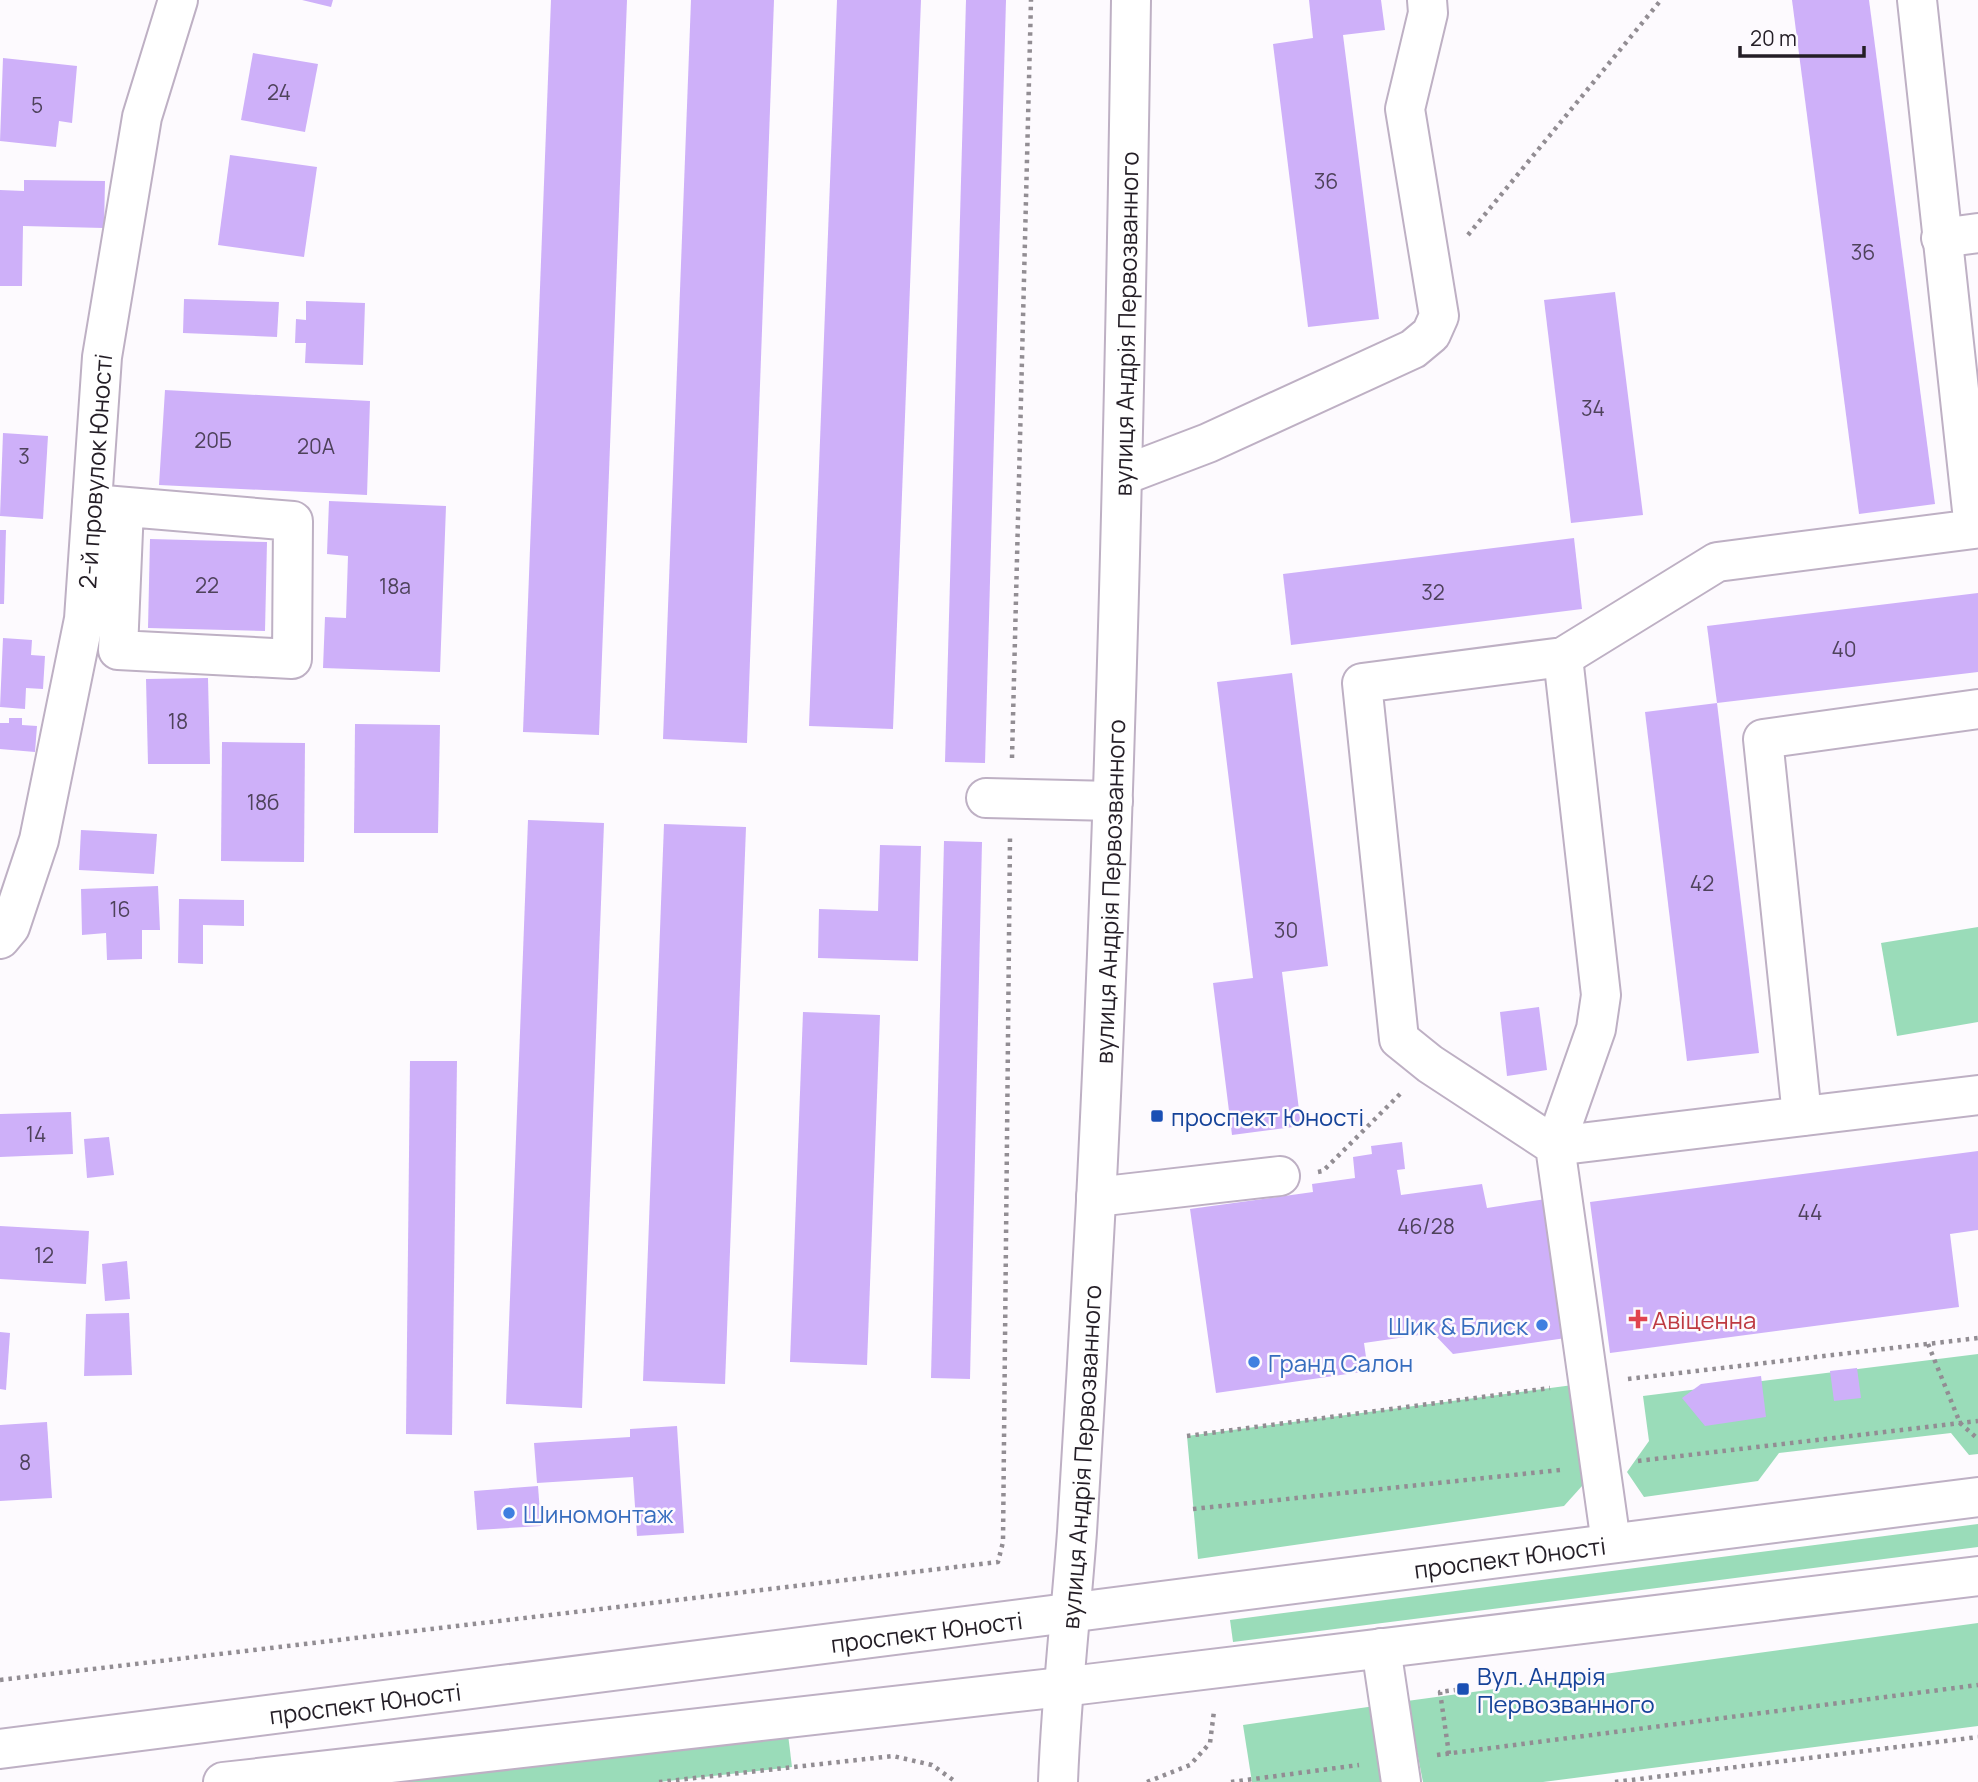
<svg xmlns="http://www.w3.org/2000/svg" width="1978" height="1782" font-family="Manrope,sans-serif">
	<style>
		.green { fill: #9adcb9 }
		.building { fill: #ceb0f9 }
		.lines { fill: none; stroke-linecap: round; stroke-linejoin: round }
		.minor-casing { stroke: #beb0c4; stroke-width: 42 }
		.major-casing { stroke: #beb0c4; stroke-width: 42 }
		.path { stroke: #928d93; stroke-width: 4.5; stroke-dasharray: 3.5 5; stroke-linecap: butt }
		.minor { stroke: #fff; stroke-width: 38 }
		.major { stroke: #fff; stroke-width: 38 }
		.transit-dot { fill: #1a4fb4; stroke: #fdfafe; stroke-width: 2.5 }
		.health-dot { fill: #e0444e; stroke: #fdfafe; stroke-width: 2.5 }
		.shop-dot { fill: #3f7fe0; stroke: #fdfafe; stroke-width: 2.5 }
		.labels { text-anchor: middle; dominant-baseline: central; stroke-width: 5; stroke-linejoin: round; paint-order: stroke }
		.number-label { font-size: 21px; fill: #4e425b }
		.street-label { font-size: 24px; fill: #241e26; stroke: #fdfafe }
		.transit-label { font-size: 24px; fill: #164399; stroke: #fdfafe; text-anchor: start }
		.health-label { font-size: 24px; fill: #be3a42; stroke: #fdfafe; text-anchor: start }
		.shop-label { font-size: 24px; fill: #366cbe; stroke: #fdfafe; text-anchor: start }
	</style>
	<rect width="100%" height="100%" fill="#fdfafe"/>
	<g class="green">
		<path d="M1978,927V1022L1897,1036L1881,943Z"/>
		<path d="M1978,1354V1454L1969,1455L1951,1433L1779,1453L1758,1481L1644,1497L1627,1472L1649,1441L1643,1396Z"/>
		<path d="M1588,1383L1600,1466L1564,1506L1198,1559L1187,1436Z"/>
		<path d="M1978,1524V1547L1233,1642L1230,1620Z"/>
		<path d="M1978,1623V1726L1543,1782H1423L1407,1701Z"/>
		<path d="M1375,1706L1389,1782H1252L1243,1725Z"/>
		<path d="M786,1718L792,1767L659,1782H223Z"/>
	</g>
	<g class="building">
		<path d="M302,0H333L331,7Z"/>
		<path d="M551,0H627L599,735L523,732Z"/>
		<path d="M691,0H774L747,743L663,739Z"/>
		<path d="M837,0H921L893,729L809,726Z"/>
		<path d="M966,0H1006L985,763L945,762Z"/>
		<path d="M1309,0H1381L1385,30L1343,35L1379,319L1308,327L1273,44L1313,38Z"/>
		<path d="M1792,0H1869L1935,504L1859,514Z"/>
		<path d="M253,53L318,64L305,132L241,120Z"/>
		<path d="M3,58L77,66L72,123L59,121L56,147L0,141Z"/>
		<path d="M230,155L317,167L304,257L218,245Z"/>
		<path d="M24,180L105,181L104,228L23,226L22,286H0V190L24,191Z"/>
		<path d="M1615,292L1643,515L1571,523L1544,300Z"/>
		<path d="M184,299L279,302L277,337L183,333Z"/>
		<path d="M306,301L365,303L363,365L305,363L306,343H295L296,319L306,320Z"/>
		<path d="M165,390L370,401L367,495L159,485Z"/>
		<path d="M3,433L48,436L43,519L0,516Z"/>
		<path d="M329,501L446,506L440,672L323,668L325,617L346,618L348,556L327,554Z"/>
		<path d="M0,530H6L4,604H0Z"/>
		<path d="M1574,538L1582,609L1291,645L1283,574Z"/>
		<path d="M150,539L267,542L265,631L148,628Z"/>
		<path d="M1978,593V672L1717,703L1707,626Z"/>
		<path d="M3,638L32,640L31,655L45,656L43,689L26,688L25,709L0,707Z"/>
		<path d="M1292,673L1328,966L1282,972L1301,1126L1232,1135L1213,983L1253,978L1217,682Z"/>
		<path d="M208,678L210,764H148L146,679Z"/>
		<path d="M1717,703L1759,1053L1687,1061L1645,712Z"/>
		<path d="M9,718H22V725L37,726L35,752L0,749V723H9Z"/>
		<path d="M355,724L440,725L438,833H354Z"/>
		<path d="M222,742L305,743L304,862L221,861Z"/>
		<path d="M528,820L604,823L582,1408L506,1404Z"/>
		<path d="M664,824L746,827L725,1384L643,1381Z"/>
		<path d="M81,830L157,834L154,874L79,870Z"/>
		<path d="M944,841L982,842L970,1379L931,1378Z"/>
		<path d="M880,845L921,846L918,961L818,958L819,909L878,911Z"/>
		<path d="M158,886L160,930H142V959L107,960L106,933L82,935L81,889Z"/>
		<path d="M179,899L244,900V926L203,925V964L178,963Z"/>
		<path d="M1539,1007L1547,1070L1507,1076L1500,1012Z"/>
		<path d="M803,1012L880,1015L867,1365L790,1362Z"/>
		<path d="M410,1061H457L452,1435L406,1434Z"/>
		<path d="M71,1112L73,1154L0,1157V1114Z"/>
		<path d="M109,1137L114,1175L87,1178L84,1139Z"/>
		<path d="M1402,1142L1405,1169L1397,1170L1401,1195L1482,1184L1487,1208L1546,1199L1566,1338L1453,1354L1433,1333L1364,1343L1368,1371L1216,1393L1190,1209L1313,1192L1312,1184L1355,1178L1353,1157L1372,1154L1371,1146Z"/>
		<path d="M1978,1151V1230L1950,1234L1959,1307L1610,1353L1590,1202Z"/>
		<path d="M0,1226L89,1231L86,1284L0,1279Z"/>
		<path d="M127,1261L130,1299L105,1301L102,1264Z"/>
		<path d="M129,1313L132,1375L84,1376L86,1314Z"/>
		<path d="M0,1332L10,1333L6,1390L0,1389Z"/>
		<path d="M1857,1368L1861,1398L1834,1401L1830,1371Z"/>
		<path d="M1761,1376L1766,1417L1705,1426L1682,1398L1701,1384Z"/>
		<path d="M47,1422L52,1498L0,1501V1425Z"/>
		<path d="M677,1426L684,1533L637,1536L633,1477L537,1483L534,1443L630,1437V1429Z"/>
		<path d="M538,1486L541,1526L477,1530L474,1491Z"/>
	</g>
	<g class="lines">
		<g class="minor-casing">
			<g id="minor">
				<path d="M1941,238L1978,233"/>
				<path d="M1124,475L1208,443L1413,349L1431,334L1439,316L1405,109L1428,13L1427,0"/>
				<path d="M92,504L293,521L292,659L118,650L124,507"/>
				<path d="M1563,657L1601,995L1596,1029L1555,1146L1978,1095"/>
				<path d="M986,798L1113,801"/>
				<path id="s1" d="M0,939L10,927L39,840L84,619L102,357L142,117L178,0"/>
				<path d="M1802,1116L1763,739L1978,709"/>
				<path d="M1096,1197L1280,1176"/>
				<path d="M1611,1543L1555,1146L1430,1064L1399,1039L1362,683L1563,657L1717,562L1974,529L1917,0"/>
				<path d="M1381,1648L1401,1782"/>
				<path id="s2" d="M1058,1782C1061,1698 1071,1615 1077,1532C1084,1422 1090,1311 1096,1201C1116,801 1125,401 1131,0"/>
			</g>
		</g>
		<g class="major-casing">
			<g id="major">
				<path id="s3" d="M0,1749L1978,1497"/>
				<path d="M223,1782L1062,1687L1978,1576"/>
			</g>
		</g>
		<g class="path">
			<path d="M1468,235L1661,0"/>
			<path d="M1012,758L1031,0"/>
			<path d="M1318,1172L1323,1171L1402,1092"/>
			<path d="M1928,1344L1960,1423L1978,1439"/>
			<path d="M1628,1379L1978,1338"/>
			<path d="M1187,1436L1550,1388"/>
			<path d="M1638,1461L1978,1421"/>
			<path d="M1193,1509L1560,1470"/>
			<path d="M0,1680L998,1562L1003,1542L1010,837"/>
			<path d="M1449,1754L1440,1692L1463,1689"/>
			<path d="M1437,1755L1978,1685"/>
			<path d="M659,1782L893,1756L932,1765L956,1782"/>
			<path d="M1147,1782L1190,1765L1210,1743L1214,1711"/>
			<path d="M1231,1782L1359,1765"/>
			<path d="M1615,1782L1978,1737"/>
		</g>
		<use href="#minor" class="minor"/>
		<use href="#major" class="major"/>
	</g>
	<g class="transit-dot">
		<rect x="1150" y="1109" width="14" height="14" rx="3.5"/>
		<rect x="1456" y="1682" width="14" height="14" rx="3.5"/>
	</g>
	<path class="health-dot" d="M1634.5 1308.5h7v7h7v7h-7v7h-7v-7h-7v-7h7z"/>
	<g class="shop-dot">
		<circle cx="1542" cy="1325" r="7"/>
		<circle cx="1254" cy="1362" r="7"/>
		<circle cx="509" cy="1513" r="7"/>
	</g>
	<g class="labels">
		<g class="number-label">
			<text x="279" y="92">24</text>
			<text x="37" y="105">5</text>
			<text x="1326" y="181">36</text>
			<text x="1863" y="252">36</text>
			<text x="1593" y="408">34</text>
			<text x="213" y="440">20Б</text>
			<text x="316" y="446">20А</text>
			<text x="24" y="456">3</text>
			<text x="207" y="585">22</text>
			<text x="395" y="586">18а</text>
			<text x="1433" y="592">32</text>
			<text x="1844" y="649">40</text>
			<text x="178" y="721">18</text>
			<text x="263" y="802">18б</text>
			<text x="1702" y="883">42</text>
			<text x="120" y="909">16</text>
			<text x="1286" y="930">30</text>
			<text x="36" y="1134">14</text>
			<text x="1810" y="1212">44</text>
			<text x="1426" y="1226">46/28</text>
			<text x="44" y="1255">12</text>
			<text x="25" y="1462">8</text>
		</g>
		<g class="street-label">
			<text stroke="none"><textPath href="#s2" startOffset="1460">вулиця Андрія Первозванного</textPath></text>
			<text stroke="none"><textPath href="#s1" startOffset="481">2-й провулок Юності</textPath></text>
			<text stroke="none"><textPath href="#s2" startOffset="892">вулиця Андрія Первозванного</textPath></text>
			<text stroke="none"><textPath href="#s2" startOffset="326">вулиця Андрія Первозванного</textPath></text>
			<text stroke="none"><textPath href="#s3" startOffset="1522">проспект Юності</textPath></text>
			<text stroke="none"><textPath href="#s3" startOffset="934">проспект Юності</textPath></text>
			<text stroke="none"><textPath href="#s3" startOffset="368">проспект Юності</textPath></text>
		</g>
		<g class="transit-label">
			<text x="1171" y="1116">проспект Юності</text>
			<text x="1477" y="1675">Вул. Андрія<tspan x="1477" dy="28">Первозванного</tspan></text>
		</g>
		<g class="health-label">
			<text x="1652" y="1319">Авіценна</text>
		</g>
		<g class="shop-label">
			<text x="1528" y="1325" text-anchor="end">Шик &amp; Блиск</text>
			<text x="1268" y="1362">Гранд Салон</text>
			<text x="523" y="1513">Шиномонтаж</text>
		</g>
	</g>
	<path d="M1740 46v10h124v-10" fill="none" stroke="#241e26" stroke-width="3.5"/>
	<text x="1750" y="46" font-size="21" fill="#241e26" stroke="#fdfafe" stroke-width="5" paint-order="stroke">20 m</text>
</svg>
